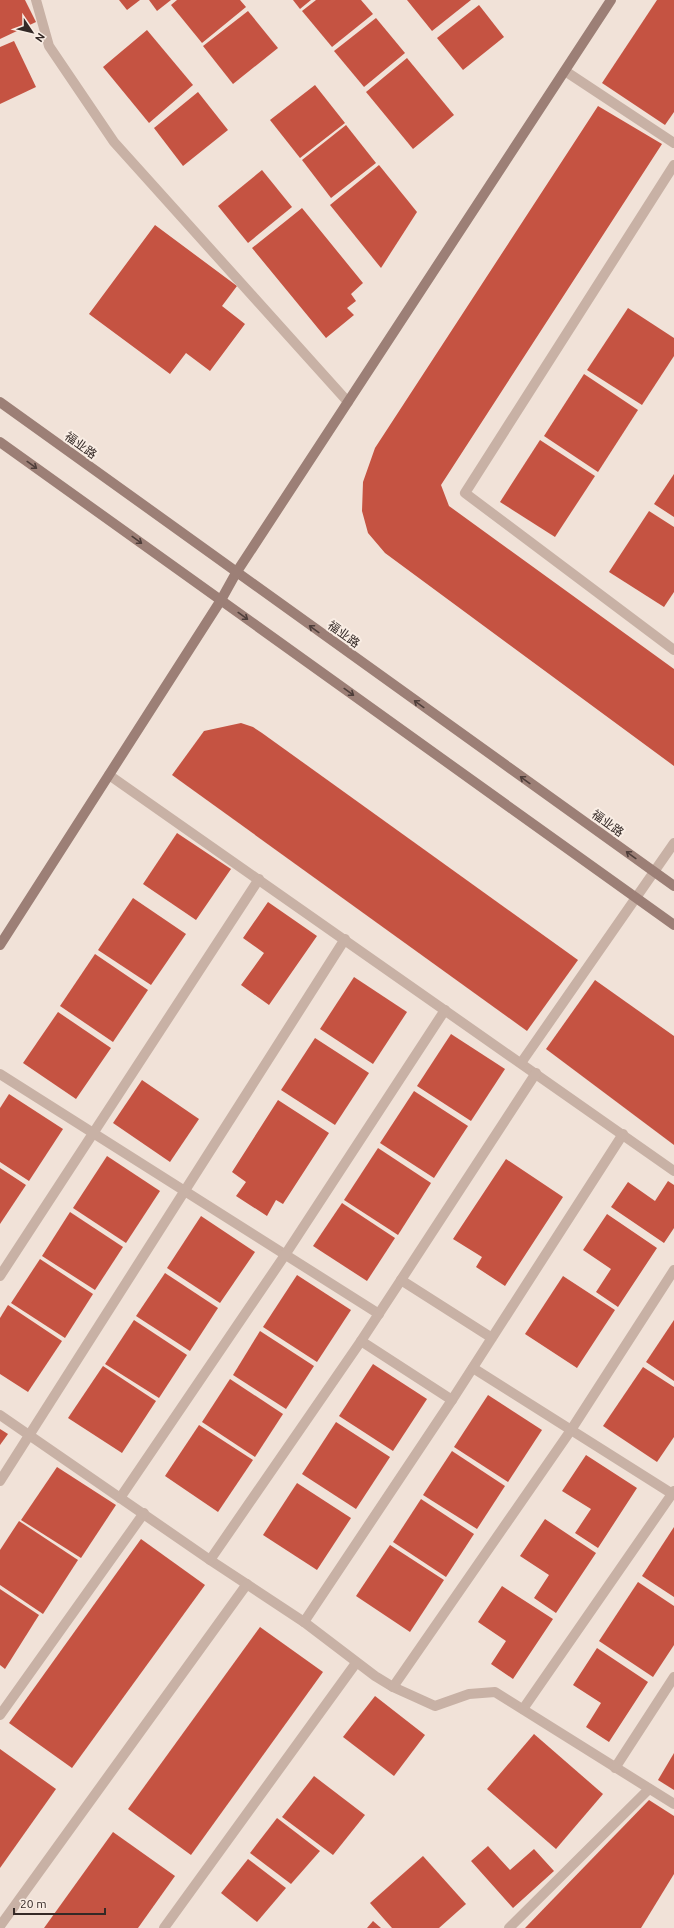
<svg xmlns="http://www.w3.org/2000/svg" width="674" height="1928" font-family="Ubuntu,'Noto Sans SC',sans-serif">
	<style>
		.building { fill: #c55342 }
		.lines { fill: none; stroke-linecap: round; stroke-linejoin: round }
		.street { stroke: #c8b1a5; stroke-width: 10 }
		.secondary { stroke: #9c7f76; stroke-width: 10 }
		.oneway { stroke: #4e3e3a }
		.labels { text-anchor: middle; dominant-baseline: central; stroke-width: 4; stroke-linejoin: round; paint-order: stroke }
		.street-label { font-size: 12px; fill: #342926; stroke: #f9ede4 }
	</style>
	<rect width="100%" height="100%" fill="#f1e2d8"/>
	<g class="building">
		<path d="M0,0H25L36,22L0,39Z"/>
		<path d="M119,0H140L127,10Z"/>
		<path d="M149,0H171L157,11Z"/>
		<path d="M177,0H240L246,7L202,43L171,5Z"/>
		<path d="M293,0H311L300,9Z"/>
		<path d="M316,0H361L373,14L332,47L302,11Z"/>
		<path d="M407,0H471L432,31Z"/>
		<path d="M657,0H674V112L665,125L602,83Z"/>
		<path d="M479,5L504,37L463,70L437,38Z"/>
		<path d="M248,11L278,48L233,84L203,46Z"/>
		<path d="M376,18L405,53L364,87L334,51Z"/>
		<path d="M147,30L193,85L149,123L103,67Z"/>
		<path d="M14,41L36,87L0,104V47Z"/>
		<path d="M407,58L454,115L413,149L366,92Z"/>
		<path d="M315,85L345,123L300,158L270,120Z"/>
		<path d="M198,92L228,130L183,166L154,128Z"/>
		<path d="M598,106L662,144L441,485L449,506L674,669V766L385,553L368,533L362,511L363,482L375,448Z"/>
		<path d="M346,125L376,163L331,198L302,160Z"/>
		<path d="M379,165L417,212L381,268L330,205Z"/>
		<path d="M262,170L292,207L248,243L218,206Z"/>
		<path d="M302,208L363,283L351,294L356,301L347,308L354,315L326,338L252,248Z"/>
		<path d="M155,225L237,286L222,306L245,324L210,371L186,353L170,374L89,314Z"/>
		<path d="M628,308L674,338V356L642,405L587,370Z"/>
		<path d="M584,374L638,410L598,472L544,436Z"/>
		<path d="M540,440L595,476L555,537L500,502Z"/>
		<path d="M674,474V517L654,504Z"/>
		<path d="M649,511L674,527V592L664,607L609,572Z"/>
		<path d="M241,723L253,727L262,733L578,960L527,1031L172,775L204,731Z"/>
		<path d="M177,833L231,869L196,920L143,884Z"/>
		<path d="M133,898L186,934L151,985L98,950Z"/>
		<path d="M268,902L317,936L269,1005L241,985L264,953L243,938Z"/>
		<path d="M95,954L148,990L113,1042L60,1006Z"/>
		<path d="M354,977L407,1012L373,1064L320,1029Z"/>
		<path d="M595,980L674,1036V1145L546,1049Z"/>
		<path d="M58,1012L111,1048L76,1099L23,1063Z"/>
		<path d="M451,1034L505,1069L471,1121L417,1086Z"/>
		<path d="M315,1038L369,1073L335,1125L281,1090Z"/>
		<path d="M142,1080L199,1119L170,1162L113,1123Z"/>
		<path d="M414,1091L468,1126L434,1178L380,1143Z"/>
		<path d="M9,1094L63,1129L29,1181L0,1162V1108Z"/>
		<path d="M278,1100L329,1133L283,1204L276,1200L267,1216L236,1196L246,1182L232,1172Z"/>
		<path d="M378,1148L431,1183L398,1235L344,1200Z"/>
		<path d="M107,1156L160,1191L126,1243L73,1208Z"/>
		<path d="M506,1159L563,1197L505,1286L476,1267L482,1257L453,1239Z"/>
		<path d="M0,1168L26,1185L0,1224Z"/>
		<path d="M668,1181L674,1185V1228L664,1243L611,1207L628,1182L655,1201Z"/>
		<path d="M342,1203L395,1238L367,1281L313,1246Z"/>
		<path d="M70,1212L123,1247L95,1290L42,1256Z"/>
		<path d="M607,1214L657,1248L618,1307L596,1292L611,1269L583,1250Z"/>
		<path d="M201,1216L255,1252L220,1303L167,1268Z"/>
		<path d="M40,1259L93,1294L65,1338L11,1303Z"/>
		<path d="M165,1273L218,1308L190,1351L136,1316Z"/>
		<path d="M297,1275L351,1310L317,1362L263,1327Z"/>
		<path d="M563,1276L615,1310L577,1368L525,1334Z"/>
		<path d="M8,1305L62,1341L28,1392L0,1374V1318Z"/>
		<path d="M134,1320L187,1355L159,1398L105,1364Z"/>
		<path d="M674,1320V1381L646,1362Z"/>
		<path d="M260,1331L314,1366L286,1409L233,1375Z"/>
		<path d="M373,1364L427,1399L393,1451L339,1416Z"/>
		<path d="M103,1366L156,1401L122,1453L68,1418Z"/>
		<path d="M643,1367L674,1387V1437L657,1462L603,1426Z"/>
		<path d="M230,1379L283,1414L255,1457L202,1422Z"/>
		<path d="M488,1395L542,1430L508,1482L454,1447Z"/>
		<path d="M336,1422L390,1457L356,1509L302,1474Z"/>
		<path d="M199,1425L253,1460L218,1512L165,1476Z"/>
		<path d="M0,1429L8,1434L0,1445Z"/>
		<path d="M452,1451L505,1486L477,1529L423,1495Z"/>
		<path d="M586,1455L637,1488L598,1548L575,1533L591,1509L562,1491Z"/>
		<path d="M57,1467L116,1505L81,1558L21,1520Z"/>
		<path d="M297,1483L351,1518L317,1570L263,1535Z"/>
		<path d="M421,1499L474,1534L446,1577L393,1542Z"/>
		<path d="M545,1519L596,1553L556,1613L534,1598L549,1575L520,1556Z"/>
		<path d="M19,1521L78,1560L43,1614L0,1585V1550Z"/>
		<path d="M674,1527V1597L642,1576Z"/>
		<path d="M141,1539L205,1585L72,1768L9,1723Z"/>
		<path d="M390,1545L444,1580L410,1632L356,1596Z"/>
		<path d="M638,1582L674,1606V1645L653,1677L599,1641Z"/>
		<path d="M502,1586L553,1619L513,1679L491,1664L506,1641L478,1622Z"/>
		<path d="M0,1589L39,1615L5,1669L0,1665Z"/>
		<path d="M260,1627L323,1672L191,1855L128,1809Z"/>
		<path d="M597,1648L648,1682L609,1742L586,1727L601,1703L573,1685Z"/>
		<path d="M375,1696L425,1735L394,1776L343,1737Z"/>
		<path d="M534,1734L603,1794L556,1849L487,1789Z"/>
		<path d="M0,1749L56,1789L0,1868Z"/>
		<path d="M674,1753V1790L658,1780Z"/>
		<path d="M314,1776L365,1815L333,1855L282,1817Z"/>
		<path d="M649,1800L674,1816V1874L641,1928H525Z"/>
		<path d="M277,1818L320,1851L291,1884L250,1853Z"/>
		<path d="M113,1832L175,1876L138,1928H44Z"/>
		<path d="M488,1846L510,1870L534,1849L554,1871L513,1908L471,1861Z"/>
		<path d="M423,1856L466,1904L439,1928H392L370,1903Z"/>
		<path d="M248,1859L286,1888L257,1922L221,1893Z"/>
		<path d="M373,1921L381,1928H367Z"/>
	</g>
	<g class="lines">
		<g class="street">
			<path d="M36,0L49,46L114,142L348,402"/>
			<path d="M565,71L674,143"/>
			<path d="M674,165L465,493L674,650"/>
			<path d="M109,775L674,1171"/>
			<path d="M521,1063L674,843"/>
			<path d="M0,1074L379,1314"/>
			<path d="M0,1276L259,879"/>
			<path d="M401,1280L536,1073"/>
			<path d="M492,1338L401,1280L361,1341L452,1400L623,1134"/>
			<path d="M473,1368L674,1495"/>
			<path d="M0,1415L210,1560L304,1622L375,1676L393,1687L435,1706L469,1694L495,1692L674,1804"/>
			<path d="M0,1481L345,939"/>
			<path d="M120,1498L285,1255L445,1010"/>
			<path d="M210,1560L361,1341"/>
			<path d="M304,1622L452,1400"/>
			<path d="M393,1687L571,1430L674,1270"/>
			<path d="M523,1709L674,1491"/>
			<path d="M0,1715L144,1513"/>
			<path d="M615,1768L674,1677"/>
			<path d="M0,1926L247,1584"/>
			<path d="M164,1928L356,1663"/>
			<path d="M509,1928L649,1789"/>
		</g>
		<g class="secondary">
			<path d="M0,402L674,886"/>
			<path d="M0,442L674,925"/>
			<path d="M0,945L221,600L236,573L611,0"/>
		</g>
	</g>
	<defs><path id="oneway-shaft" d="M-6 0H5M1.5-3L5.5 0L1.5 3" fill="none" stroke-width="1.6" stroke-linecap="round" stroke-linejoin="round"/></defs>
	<g class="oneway">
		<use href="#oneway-shaft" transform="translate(32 465) rotate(36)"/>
		<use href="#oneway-shaft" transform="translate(137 540) rotate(36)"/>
		<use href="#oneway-shaft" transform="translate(243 616) rotate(36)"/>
		<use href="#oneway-shaft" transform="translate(314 629) rotate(-144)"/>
		<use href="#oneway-shaft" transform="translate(349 692) rotate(36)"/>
		<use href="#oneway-shaft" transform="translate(419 704) rotate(-144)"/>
		<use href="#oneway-shaft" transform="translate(525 780) rotate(-144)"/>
		<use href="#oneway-shaft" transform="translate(631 855) rotate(-144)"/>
	</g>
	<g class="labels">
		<g class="street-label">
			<text transform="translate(81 445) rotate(36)">福业路</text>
			<text transform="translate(344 634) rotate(36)">福业路</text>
			<text transform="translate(608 823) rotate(36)">福业路</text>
		</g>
	</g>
	<g transform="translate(32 32) rotate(125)" stroke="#f9ede4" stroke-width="3" paint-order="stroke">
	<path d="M0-3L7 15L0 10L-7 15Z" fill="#342926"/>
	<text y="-6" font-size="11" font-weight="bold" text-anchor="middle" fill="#342926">N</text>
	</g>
	<path d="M14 1908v6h91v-6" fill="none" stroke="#342926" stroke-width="2"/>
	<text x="20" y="1908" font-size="12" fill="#342926" stroke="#f9ede4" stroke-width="3" paint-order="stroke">20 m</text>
</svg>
